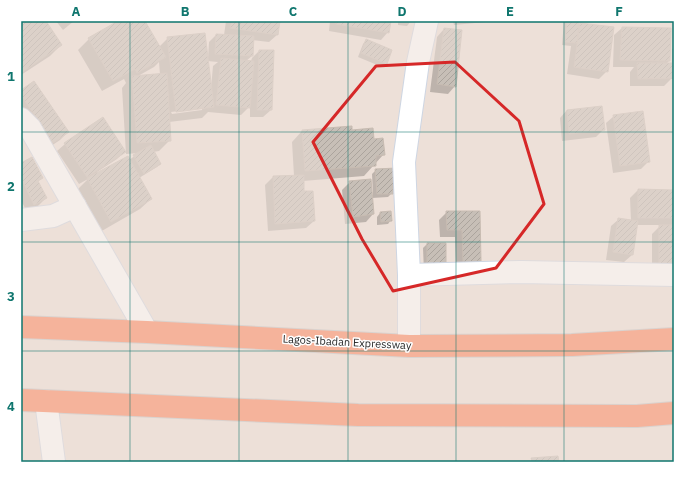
<svg xmlns="http://www.w3.org/2000/svg" width="695" height="483" font-family="'IBM Plex Sans',sans-serif">
	<style>
		.shadow { fill: #0003; fill-rule: evenodd }
		.building { fill: url(#building-hatch); stroke: #c8bcb2 }
		.lines { fill: none; stroke-linecap: round; stroke-linejoin: round }
		.minor-casing { stroke: #ced6e3; stroke-width: 24 }
		.highway-casing { stroke: #c3c3c3; stroke-width: 24 }
		.minor { stroke: #fff; stroke-width: 22 }
		.highway { stroke: #ff7d51; stroke-width: 22 }
		.marked { fill: none; stroke: #d62828; stroke-width: 3; stroke-linejoin: round }
		.grid { fill: none; stroke: #0f766e; stroke-width: 1; stroke-opacity: 0.55 }
		.labels { text-anchor: middle; dominant-baseline: central; stroke-width: 3; stroke-linejoin: round; paint-order: stroke }
		.street-label { font-size: 11px; fill: #282828; stroke: #fff }
		.neatline { fill: none; stroke: #0f766e; stroke-width: 1.5 }
		.grid-label { font-size: 13px; text-anchor: middle; font-weight: bold; fill: #0f766e }
	</style>
	<defs>
		<pattern id="building-hatch" width="6" height="6" patternUnits="userSpaceOnUse"><rect width="6" height="6" fill="#c7bfb7"/><path d="M-1 1l2-2M0 6l6-6M5 7l2-2" fill="none" stroke="#aba49d"/></pattern>
	</defs>
	<rect width="100%" height="100%" fill="#ede0d8"/>
	<g class="shadow">
		<path d="M21,21H45L61,45L50,56L21,75Z"/>
		<path d="M56,21H74L63,30Z"/>
		<path d="M120,21H144L159,47L168,38L208,58L209,42L216,35H224L226,21H279L277,35L269,42L252,40V56L246,61H251L252,58L259,51L271,110L263,117H250V106L241,115L208,112L202,118L169,122L170,140L159,151L153,152L160,164L157,167L139,178L151,199L140,209L100,232L77,190L88,179L79,184L57,151L65,144L124,152L117,159L97,172L98,173L129,160L139,153L126,154L122,88L126,83L124,79L102,91L78,50L89,39ZM207,61L218,62L213,66L211,88ZM159,62L160,75L138,76L154,67ZM202,108V110L172,114L171,112Z"/>
		<path d="M330,21H390L388,32L381,40L329,31Z"/>
		<path d="M398,21H411L407,26L398,25Z"/>
		<path d="M453,21H496L454,25Z"/>
		<path d="M564,21H578L577,27L580,24L607,71L599,79L567,74L571,46L562,45Z"/>
		<path d="M622,28L670,29L669,61L666,64H672V49L674,48V79H671L664,86H630V72L634,67H613L614,35Z"/>
		<path d="M444,29L455,86L448,94L430,92L437,37Z"/>
		<path d="M366,40L386,63L382,67L358,57L363,44Z"/>
		<path d="M21,91L68,132L60,140L45,150L21,114Z"/>
		<path d="M567,110L604,129L596,137L562,141L560,118Z"/>
		<path d="M614,116L649,161L641,169L613,173L606,123Z"/>
		<path d="M302,131H351L373,140L383,155L364,176L303,181V192L314,221L306,228L268,231L265,185L273,177L294,176L292,142Z"/>
		<path d="M21,164L41,178L37,182L46,198L38,206L27,212L21,200Z"/>
		<path d="M376,170L397,185L392,189V193L388,197L372,198L373,214L366,222L345,224L342,190L350,182L371,195H373L372,174Z"/>
		<path d="M638,190L674,191V272L652,276V234L661,225H636L632,255L624,262L606,260L611,226L619,219L631,221L630,198Z"/>
		<path d="M447,212H479L480,261L473,268L456,269L455,237H440L439,220Z"/>
		<path d="M380,213L391,220L388,224L377,225V217Z"/>
		<path d="M427,244L445,268L424,272L423,248Z"/>
	</g>
	<g class="building">
		<path d="M21,21H46L62,45L21,73Z"/>
		<path d="M118,21H145L166,57L137,73L135,69L113,81L88,38Z"/>
		<path d="M232,21H280L278,35L230,28Z"/>
		<path d="M336,21H391L389,33L336,24Z"/>
		<path d="M567,21H579L577,43L565,42Z"/>
		<path d="M580,23L614,27L608,72L574,67Z"/>
		<path d="M622,27L671,28L670,61L620,60Z"/>
		<path d="M444,28L462,30L456,87L437,84Z"/>
		<path d="M205,33L214,107L176,112L167,37Z"/>
		<path d="M216,34L254,36L253,56L215,54Z"/>
		<path d="M366,39L392,50L387,64L361,53Z"/>
		<path d="M259,50H274L272,110H257Z"/>
		<path d="M221,58L254,61L250,108L216,105Z"/>
		<path d="M637,63H673V78L638,79Z"/>
		<path d="M167,73L171,141L137,143L132,76Z"/>
		<path d="M34,81L69,132L53,143L21,95V90Z"/>
		<path d="M602,106L605,130L569,134L567,110Z"/>
		<path d="M643,111L650,162L620,166L613,115Z"/>
		<path d="M103,117L126,152L87,177L64,143Z"/>
		<path d="M352,126V130L373,128L374,139L383,138L385,155L376,156V166L305,171L302,130Z"/>
		<path d="M151,145L161,164L144,174L133,155Z"/>
		<path d="M128,156L152,199L111,222L87,178Z"/>
		<path d="M32,157L43,178L38,181L47,198L34,205L21,178V163Z"/>
		<path d="M397,168L398,186H393V194H377L375,169Z"/>
		<path d="M304,175V191H313L315,221L275,224L273,176Z"/>
		<path d="M371,179L374,214L353,217L349,181Z"/>
		<path d="M638,189L674,190V218H638Z"/>
		<path d="M391,211L392,221L381,222L380,212Z"/>
		<path d="M446,211H480L481,261L463,262L462,230H447Z"/>
		<path d="M618,218L638,221L633,255L613,252Z"/>
		<path d="M659,225H674V268L659,269Z"/>
		<path d="M427,243H446V268L427,269Z"/>
		<path d="M558,456L559,462H532L531,458Z"/>
	</g>
	<g class="lines">
		<g class="minor-casing">
			<g id="minor">
				<path d="M21,119L30,128L147,332"/>
				<path d="M21,220L53,216L75,206"/>
				<path d="M409,275L521,272L674,275"/>
				<path d="M409,346V275L404,162L418,62L427,21"/>
				<path d="M46,401L54,462"/>
			</g>
		</g>
		<g class="highway-casing">
			<g id="highway">
				<path d="M21,327L147,332L409,346L572,345L674,339"/>
				<path d="M21,400L358,415L637,416L674,413"/>
			</g>
		</g>
		<use href="#minor" class="minor"/>
		<use href="#highway" class="highway"/>
	</g>
	<path d="M0 0H695V483H0ZM455,62L519,121L544,204L496,268L393,291L362,239L313,142L376,66Z" fill="#ede0d8" fill-opacity=".55" fill-rule="evenodd"/>
	<path class="marked" d="M455,62L519,121L544,204L496,268L393,291L362,239L313,142L376,66Z"/>
	<path class="grid" d="M130,21V462M239,21V462M348,21V462M456,21V462M564,21V462M21,132H674M21,242H674M21,351H674"/>
	<g class="labels">
		<g class="street-label">
			<text transform="translate(347 342) rotate(3)">Lagos-Ibadan Expressway</text>
		</g>
	</g>
	<rect width="695" height="483" fill="none" stroke="#ffffff" stroke-width="44"/>
	<rect x="22" y="22" width="651" height="439" class="neatline"/>
	<g class="grid-label">
		<text x="76" y="16">A</text>
		<text x="185" y="16">B</text>
		<text x="293" y="16">C</text>
		<text x="402" y="16">D</text>
		<text x="510" y="16">E</text>
		<text x="619" y="16">F</text>
		<text x="11" y="81">1</text>
		<text x="11" y="191">2</text>
		<text x="11" y="301">3</text>
		<text x="11" y="411">4</text>
	</g>
</svg>
